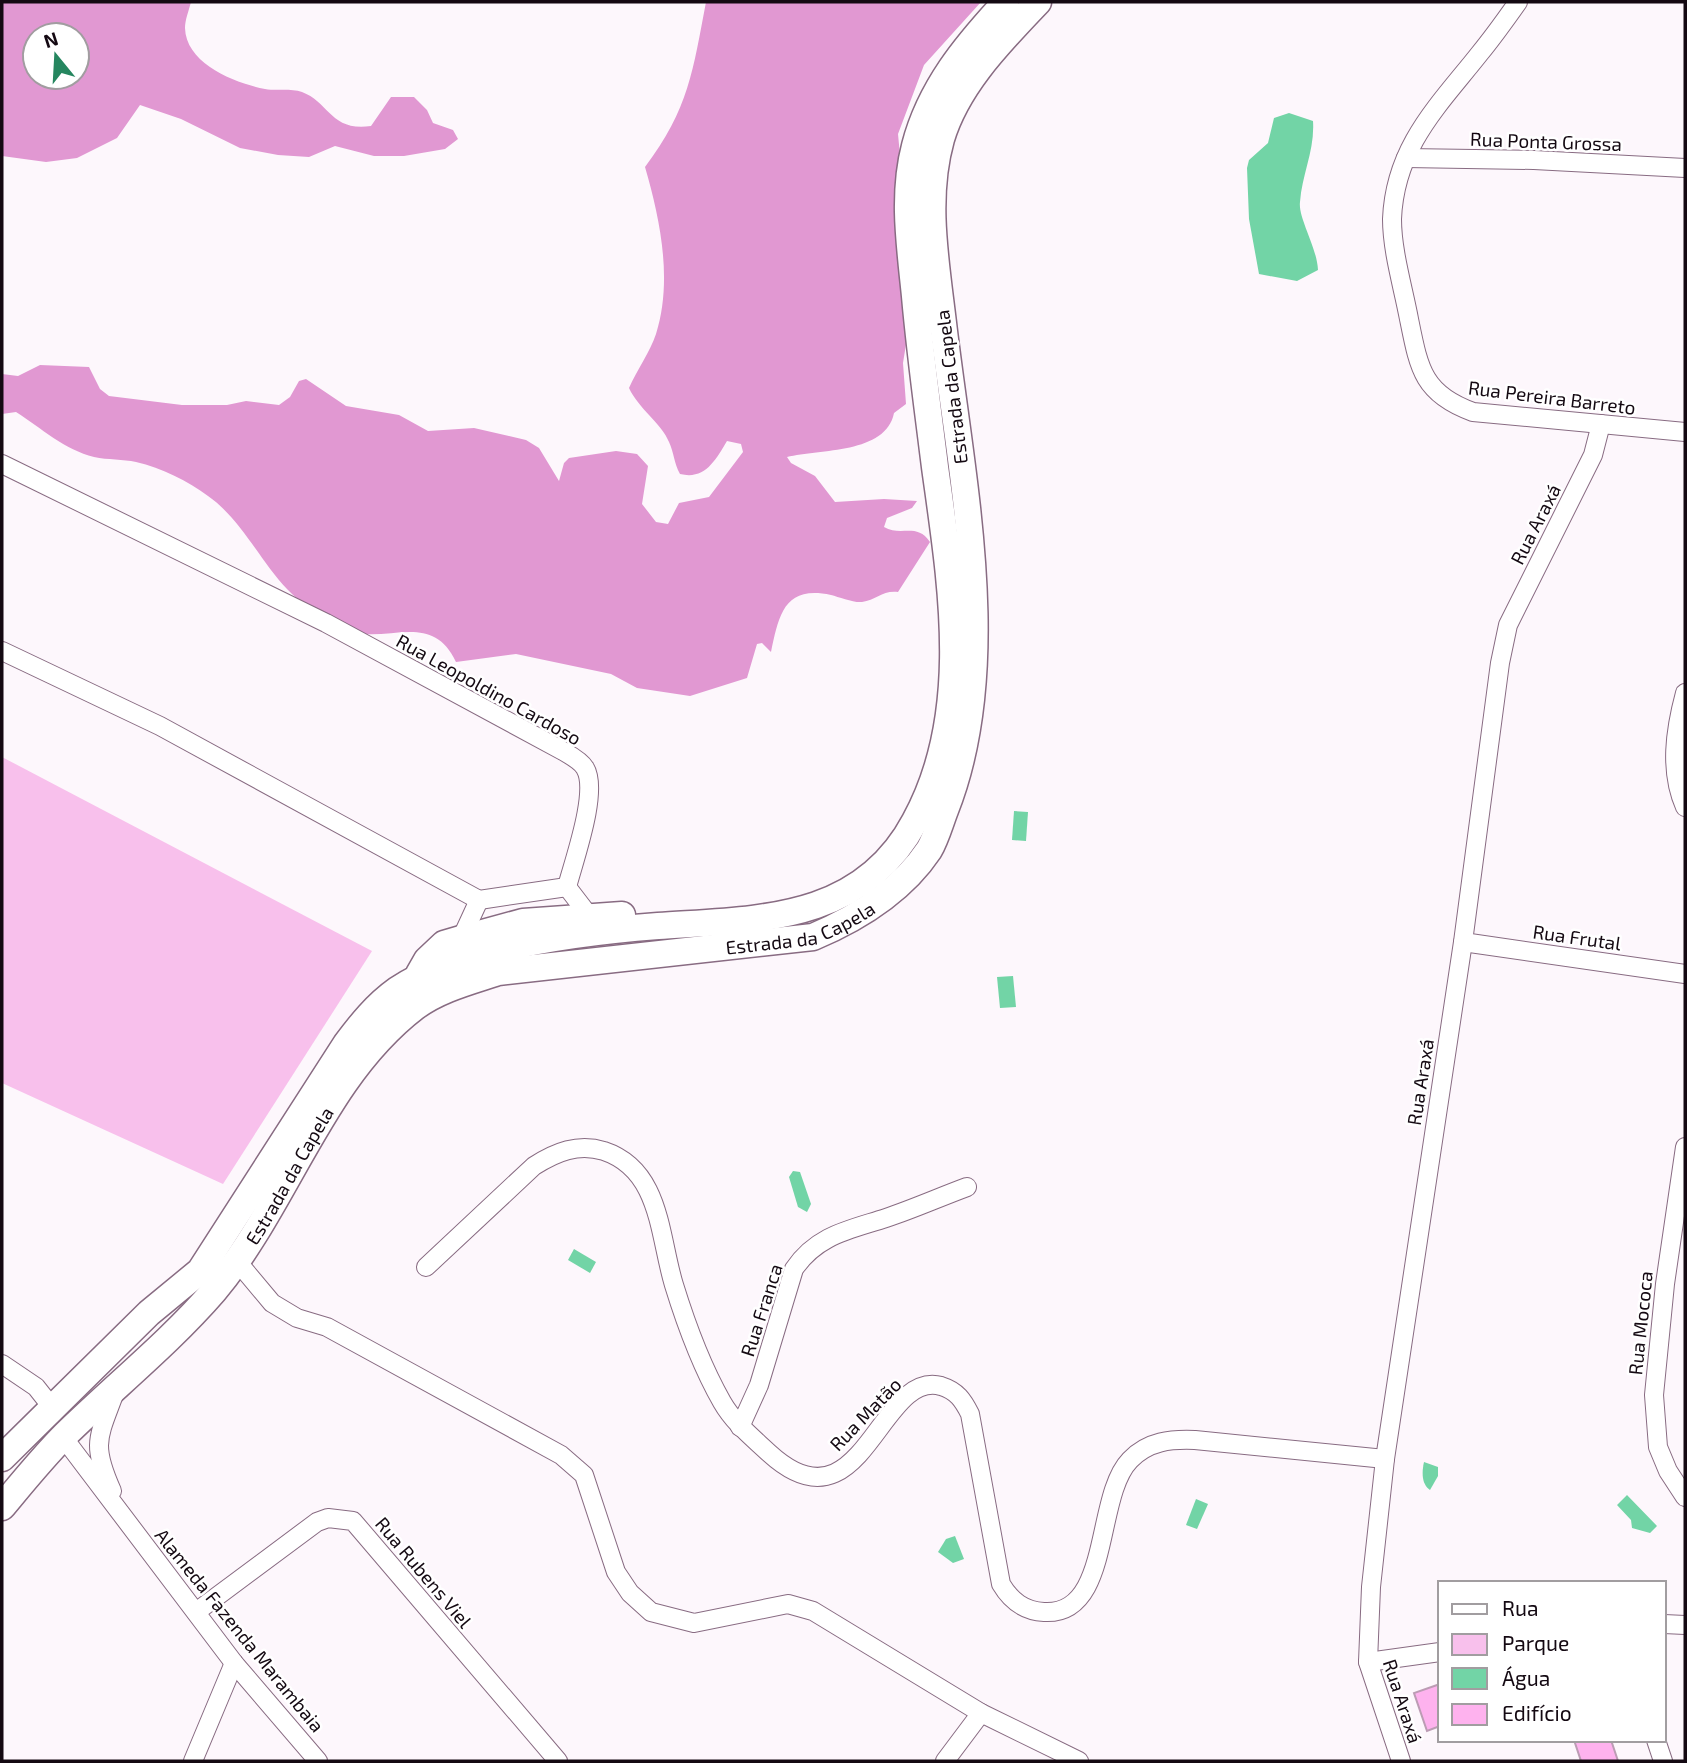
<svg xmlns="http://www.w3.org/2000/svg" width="1687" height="1763" font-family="'Exo 2',sans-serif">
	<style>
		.green { fill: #f8c0ec }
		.forest { fill: #e198d2; fill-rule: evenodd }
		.water { fill: #72d4a6 }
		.building { fill: #feb2ee; stroke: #bc9cb4; stroke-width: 2 }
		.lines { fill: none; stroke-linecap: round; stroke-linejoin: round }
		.minor-casing { stroke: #886b82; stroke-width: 20 }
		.secondary-casing { stroke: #886b82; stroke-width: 29 }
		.minor { stroke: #fff; stroke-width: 18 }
		.secondary { stroke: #fff; stroke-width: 26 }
		.labels { text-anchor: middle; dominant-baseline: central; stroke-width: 5; stroke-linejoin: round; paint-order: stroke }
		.street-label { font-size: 19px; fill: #140912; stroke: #fff }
	</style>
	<rect width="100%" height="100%" fill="#fdf7fc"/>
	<path class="green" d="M2,757L372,951L223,1184L2,1083Z"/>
	<g class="forest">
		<path d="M2,2H191C189,10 185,20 185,28C186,64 235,83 265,89C276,91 291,88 302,92C329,102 331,132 371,126L391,97H414L427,110L433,123L453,130L458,139L445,149L404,156H374L335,146L309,157L278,155L240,148L181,119L140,105L117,138L77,158L46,162L2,156ZM35,35H77V77H35Z"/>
		<path d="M706,2H981L924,65L898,134L910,261L908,332L903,363L906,404L894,413C886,454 820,449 787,457L791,463L815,476L835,502L884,499L917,501L912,508L887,518L884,527C901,537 917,522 930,542L898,592C883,590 876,600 862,602C854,603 839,597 831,595C784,585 779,615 771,652L762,643L757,644L747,678L690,696L637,688L611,674L516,654L456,662C430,606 381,650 339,627C322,617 300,603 287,589C260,561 241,519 208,496C188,481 162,468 136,462C123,459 108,460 94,457C65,450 41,428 16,412L2,414V374L18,376L40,365L89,367L100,389L109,396L182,405H227L246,401L279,405L290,397L299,381L306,379L346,406L399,415L428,431L474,428L526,440L539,448L559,481L564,463L569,458L616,451L637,454L648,466L642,504L656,522L668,524L679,503L709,497L743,452L741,444L727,441C715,461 705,480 680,474C674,463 674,453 669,442C662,424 638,408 629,388C637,370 650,352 656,334C673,280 660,219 645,167C689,109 693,70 706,2Z"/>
	</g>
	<g class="water">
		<path d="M1289,113L1313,121C1315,150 1302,174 1300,202C1298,218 1317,247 1318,270L1297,281L1259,274L1249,219L1247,168L1249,160L1268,143L1274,118Z"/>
		<path d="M1014,811L1028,812L1026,841L1012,840Z"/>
		<path d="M1013,976L1016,1007L1000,1008L997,977Z"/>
		<path d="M793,1171L800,1172L811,1204L807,1212L798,1207L789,1177Z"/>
		<path d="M574,1249L596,1262L590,1273L568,1260Z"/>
		<path d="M1424,1462L1438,1467V1476L1430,1490C1421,1484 1422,1471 1424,1462Z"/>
		<path d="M1627,1495L1657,1526L1650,1533L1632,1528L1631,1520L1617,1505Z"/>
		<path d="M1196,1499L1208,1504L1197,1529L1186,1525Z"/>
		<path d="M955,1536L964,1559L953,1563L938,1552L946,1539Z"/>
	</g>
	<g class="building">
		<path d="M1440,1684V1726L1427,1731L1414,1693Z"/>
		<path d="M1574,1740H1611L1618,1761H1581Z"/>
	</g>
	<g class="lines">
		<g class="minor-casing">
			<g id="minor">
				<path d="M1518,2C1506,19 1494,36 1480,53C1439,105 1395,146 1392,219C1392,251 1403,287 1409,319C1419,369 1423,394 1473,412L1685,432"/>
				<path d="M1406,158L1534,160L1685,168"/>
				<path d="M2,464L326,623L563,751C570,755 581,761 585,768C599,791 574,860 567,887"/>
				<path d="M2,651L160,726L479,900L567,887"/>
				<path d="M1685,693C1675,730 1669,771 1685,807"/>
				<path d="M567,887L590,917"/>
				<path d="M461,939L479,900"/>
				<path d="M1463,942L1685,974"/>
				<path d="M1685,1147L1665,1284L1654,1395L1658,1447L1668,1471L1685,1497"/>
				<path d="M236,1260L272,1303L297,1318L327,1327L561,1455L584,1475L616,1572L630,1593L651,1612L694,1623L788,1604L813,1611L981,1713L1079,1761"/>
				<path d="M426,1267L534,1166C556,1152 578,1143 604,1151C661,1170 659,1236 674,1285C686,1324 702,1367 722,1402C734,1423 752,1437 769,1453C862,1538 879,1369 941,1386C957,1391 963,1400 970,1414L1001,1584C1011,1601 1024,1611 1044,1612C1112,1616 1094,1497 1130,1460C1148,1441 1171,1439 1195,1440L1385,1459"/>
				<path d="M2,1364L36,1387L51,1406"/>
				<path d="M740,1427L759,1385L794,1269C817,1235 849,1230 886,1218C913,1209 940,1197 967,1187"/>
				<path d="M63,1437L234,1663L318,1761"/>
				<path d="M112,1491C91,1444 98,1438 115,1392"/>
				<path d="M196,1612L317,1522L328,1518L353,1521L558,1761"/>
				<path d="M1664,1624L1685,1625"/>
				<path d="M1368,1662L1440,1652"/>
				<path d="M1656,1740L1663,1761"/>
				<path d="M193,1761L234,1663"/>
				<path d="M945,1761L981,1713"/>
				<path d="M1401,1761L1368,1662L1371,1587L1385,1459L1463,942L1500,663L1508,625L1593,455L1601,424"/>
			</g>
		</g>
		<g class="secondary-casing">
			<g id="secondary">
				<path d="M419,974L427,960L444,944L461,939L523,922L622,915"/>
				<path d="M2,1458L149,1313L200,1271L346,1044C361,1024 376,1005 397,990C461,947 581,932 658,926C756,919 861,923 915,821C974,714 951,583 935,467C928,410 920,353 915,296C910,246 902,195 915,146C930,88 966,45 1006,2"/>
				<path id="s1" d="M2,1507C22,1483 43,1457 65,1435C114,1387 169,1343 214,1291C288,1203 321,1079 415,1007C439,989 471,981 498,972L813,937C858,918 901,892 929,850C936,838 940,823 945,810C1003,664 961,477 943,323C936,263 924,199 941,139C957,85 1000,42 1038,2"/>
			</g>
		</g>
		<use href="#minor" class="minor"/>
		<use href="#secondary" class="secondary"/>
	</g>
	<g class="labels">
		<g class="street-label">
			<text transform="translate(1546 141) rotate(2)">Rua Ponta Grossa</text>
			<text transform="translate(951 387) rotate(-97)">Estrada da Capela</text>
			<text transform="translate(1552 397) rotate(7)">Rua Pereira Barreto</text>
			<text transform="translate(1535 524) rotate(-63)">Rua Araxá</text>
			<text transform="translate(489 689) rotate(29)">Rua Leopoldino Cardoso</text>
			<text stroke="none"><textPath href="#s1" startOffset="1050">Estrada da Capela</textPath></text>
			<text transform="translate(1577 937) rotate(8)">Rua Frutal</text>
			<text transform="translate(1420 1082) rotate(-81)">Rua Araxá</text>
			<text stroke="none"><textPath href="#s1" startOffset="441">Estrada da Capela</textPath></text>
			<text transform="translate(761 1310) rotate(-72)">Rua Franca</text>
			<text transform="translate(1640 1323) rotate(-84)">Rua Mococa</text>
			<text transform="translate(865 1414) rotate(-46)">Rua Matão</text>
			<text transform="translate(424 1572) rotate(50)">Rua Rubens Viel</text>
			<text transform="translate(240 1630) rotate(51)">Alameda Fazenda Marambaia</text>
			<text transform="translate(1403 1701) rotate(72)">Rua Araxá</text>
		</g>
	</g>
	<rect width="1687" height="1763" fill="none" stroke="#140912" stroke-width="7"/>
	<rect x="1438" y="1581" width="228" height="161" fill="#ffffff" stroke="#a19da0" stroke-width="2"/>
	<rect x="1452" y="1604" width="35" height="10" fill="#ffffff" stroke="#a19da0" stroke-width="2"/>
	<text x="1502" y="1616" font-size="21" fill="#140912">Rua</text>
	<rect x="1452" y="1634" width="35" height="21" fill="#f8c0ec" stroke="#a19da0" stroke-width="2"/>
	<text x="1502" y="1651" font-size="21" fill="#140912">Parque</text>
	<rect x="1452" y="1668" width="35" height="21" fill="#72d4a6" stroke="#a19da0" stroke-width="2"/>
	<text x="1502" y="1686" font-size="21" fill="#140912">Água</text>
	<rect x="1452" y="1704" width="35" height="21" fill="#feb2ee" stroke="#a19da0" stroke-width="2"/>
	<text x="1502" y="1721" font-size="21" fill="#140912">Edifício</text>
	<g transform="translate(56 56) rotate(342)"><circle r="33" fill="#ffffff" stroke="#a19da0" stroke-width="2"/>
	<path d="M0-5L12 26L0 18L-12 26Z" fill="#25865f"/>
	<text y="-10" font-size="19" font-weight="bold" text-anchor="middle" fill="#140912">N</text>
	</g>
</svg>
